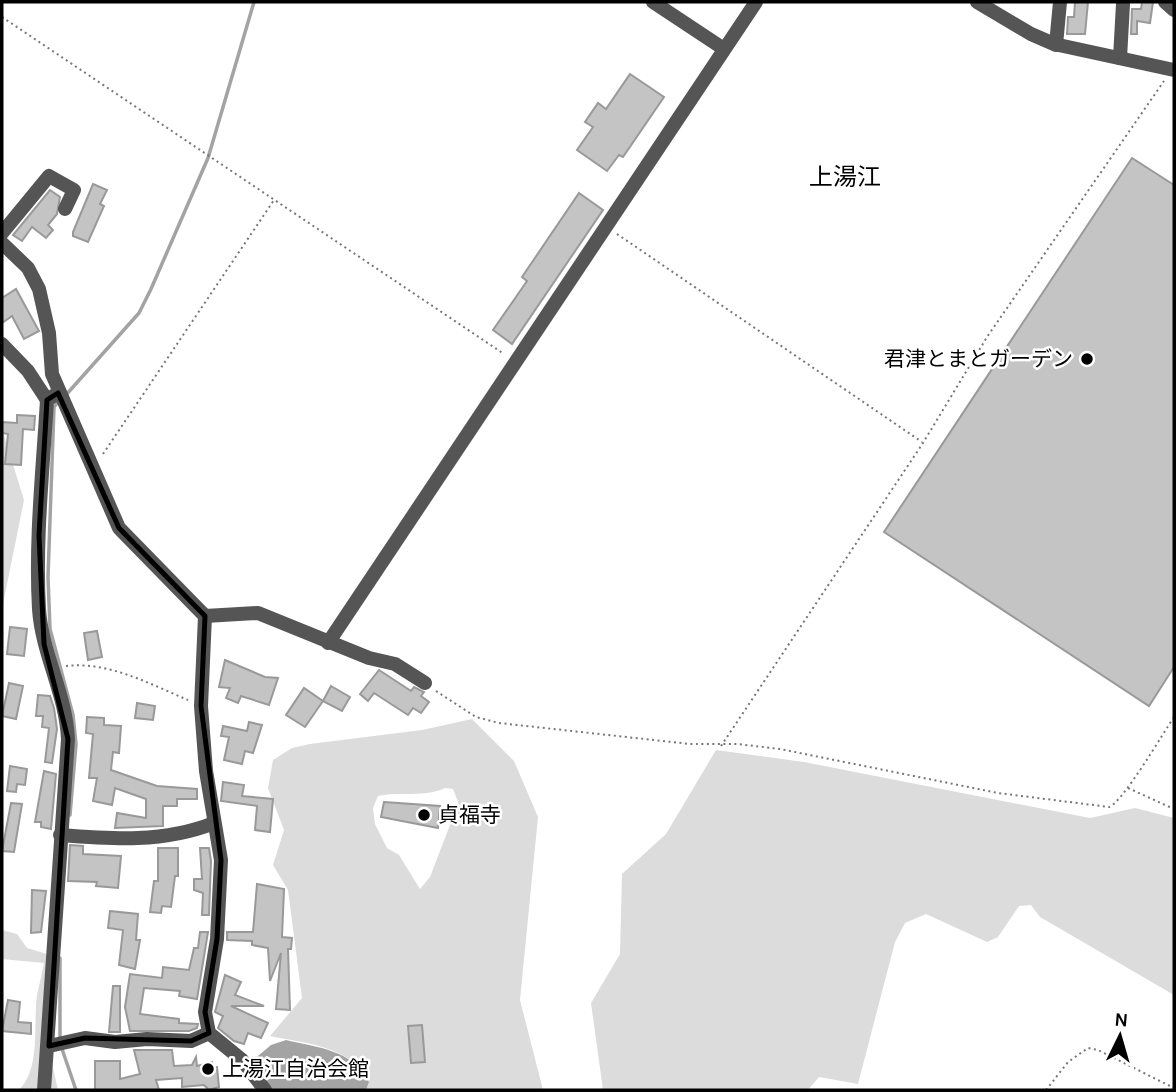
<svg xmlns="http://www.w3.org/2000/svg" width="1176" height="1092" font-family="Karla,'Noto Sans JP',sans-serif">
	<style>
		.green { fill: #dcdcdc; fill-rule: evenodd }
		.water { fill: #a3a3a3 }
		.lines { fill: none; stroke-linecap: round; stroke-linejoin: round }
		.stream { stroke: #a3a3a3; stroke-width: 3.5 }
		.building { fill: #c4c4c4; stroke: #999; stroke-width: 2 }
		.path { stroke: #777; stroke-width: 2; stroke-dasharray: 2 3.5; stroke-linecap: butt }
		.minor { stroke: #555; stroke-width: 14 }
		.marked { fill: none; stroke: #000; stroke-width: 5; stroke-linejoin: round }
		.poi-dot { fill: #000; stroke: #fff; stroke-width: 2.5 }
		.labels { text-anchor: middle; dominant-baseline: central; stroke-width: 5; stroke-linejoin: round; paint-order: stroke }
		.poi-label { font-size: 21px; fill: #000; stroke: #fff; text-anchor: start }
		.quarter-label { font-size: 24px; fill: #000; stroke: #fff }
	</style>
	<rect width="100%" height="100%" fill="#fff"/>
	<g class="green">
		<path d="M2,429L24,500L2,609Z"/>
		<path d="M472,719L514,761L538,817L520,1000L543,1090H366L369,1082C349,1045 307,1044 270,1036L302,998L288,890L273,865L284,830L268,788L273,760L292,748L310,744L422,730ZM445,788L453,789L458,802L455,812L430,877L420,889L399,855L387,848L375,824L373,808L378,796C400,791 424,798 445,788Z"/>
		<path d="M716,750L804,762L1090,818L1135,808L1174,818V995L1040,917L1031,905L1019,906L998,937L987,942L926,914L905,923L895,942L858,1084L819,1077L808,1090H603L591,1003L620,954L622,874L666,834Z"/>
		<path d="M2,930L17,934L27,948L50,955L44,1028L58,1090H19C41,1068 33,1025 37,995C39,985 42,974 44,963L2,959Z"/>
	</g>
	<path class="water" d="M286,1040C319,1048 351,1049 369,1082L366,1090H272L252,1061L271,1045Z"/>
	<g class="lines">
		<g class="stream">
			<path d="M65,396L139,313L151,289L208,158L254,2"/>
			<path d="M59,401L54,407L48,577L50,629L73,715L76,744L70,815"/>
			<path d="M60,958V1038"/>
			<path d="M61,1046L76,1090"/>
		</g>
	</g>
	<g class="building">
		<path d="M1075,2H1088L1085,34H1067L1068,17H1074Z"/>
		<path d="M1142,2H1153L1150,23L1137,21V34H1131L1132,9H1141Z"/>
		<path d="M630,74L664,97L623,157L619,155L607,171L577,150L593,127L585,122L598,103L606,109Z"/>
		<path d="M1132,158L1174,185V667L1149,706L884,532Z"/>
		<path d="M93,184L107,190L100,204L104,206L88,242L73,236V232Z"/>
		<path d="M50,190L60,197L57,214L48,225L53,230L46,238L32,227L22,241L13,235Z"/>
		<path d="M579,193L603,210L512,344L493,330L527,281L522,277Z"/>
		<path d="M16,289L39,331L24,339L12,316L2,323V298Z"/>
		<path d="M17,415L35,416L34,430L23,429L21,465L5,464L8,434L2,433V422L17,423Z"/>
		<path d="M10,627L27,629L24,656L7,654Z"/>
		<path d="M97,631L102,657L88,660L84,633Z"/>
		<path d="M225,660L265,677L278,678L269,705L241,696L238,703L226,698L230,688L219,687Z"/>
		<path d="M379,670L411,691L414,687L424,692L421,696L429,702L421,713L413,708L408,715L374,693L368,701L360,694Z"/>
		<path d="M9,683L23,686L16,719L2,716Z"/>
		<path d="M331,686L350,697L342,711L323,701L305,727L286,715L304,688L323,701Z"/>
		<path d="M38,695L50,696L54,708L57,729L52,763L45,762L49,728L42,727L43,716H36Z"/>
		<path d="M137,703L155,706L153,720L135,718Z"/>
		<path d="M87,717L104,718V725L121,726L119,753L113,752L111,770L157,786L197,789V799H177V806H163V826L115,828L117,813L146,818V799L115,788L112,805L93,801L97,778H89L93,734L86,733Z"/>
		<path d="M249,722L262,725L253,753L245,751L242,764L224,760L229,737L221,736L223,726L247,731Z"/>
		<path d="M10,766L27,769L25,785L17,784L16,792L7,791Z"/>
		<path d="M44,771L56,774L51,829L41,827V822H35Z"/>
		<path d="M223,782L244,785L242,796L273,799L270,832L255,830L257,806L221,801Z"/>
		<path d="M384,802L440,806L438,828L381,817Z"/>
		<path d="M11,803L22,804L14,852L2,851Z"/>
		<path d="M70,845L83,846V854L121,856L118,888L96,886L97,882L68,881Z"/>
		<path d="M158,848H178V876H175L171,907L162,906L161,913L150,912L154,881H158Z"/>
		<path d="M200,848H209L211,861L209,915H202L203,893L194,890V879H202Z"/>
		<path d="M257,884L284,889L282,937L292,938L291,949H288L290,1010L276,1009L281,953L270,981L268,948L252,945V941L227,940V932H253Z"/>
		<path d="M32,890L46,891L41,932L31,933Z"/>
		<path d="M110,911L138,914L136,940H140L135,969L119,965L123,930L108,928Z"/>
		<path d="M200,932H208L197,999L179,996L180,991L144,988L140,1014L179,1019V1023L198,1024L197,1028L189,1031H130L125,1007L130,974L162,978L163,967L189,970L194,948H198Z"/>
		<path d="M225,975L241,982L235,995L264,1006H231L268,1023L261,1038L248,1033L244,1044L234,1041L218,1028L223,1016L215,1012Z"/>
		<path d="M113,986H120V1032H109Z"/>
		<path d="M8,1000L20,1002L18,1022L31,1023V1034L2,1031Z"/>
		<path d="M422,1025L425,1062L411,1063L408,1026Z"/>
		<path d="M134,1050H172L174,1066L192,1065L196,1057L197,1066L212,1062L214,1068L217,1067L219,1087L209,1090L204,1085L182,1087V1078L156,1080L159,1090H95V1061H120V1079L140,1074Z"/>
	</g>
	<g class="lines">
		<g class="path">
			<path d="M2,17L504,354"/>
			<path d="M617,234L922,442"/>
			<path d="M103,454L274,200"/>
			<path d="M66,666C108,661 150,684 188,700"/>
			<path d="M436,691L476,717L499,723L690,744H737L780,749L998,793L1109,807C1123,802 1163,733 1174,717"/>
			<path d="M721,746L923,443L987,337L1164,81"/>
			<path d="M1128,788L1174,809"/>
			<path d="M1046,1090L1068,1062L1088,1048L1098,1050L1174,1088"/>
		</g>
		<g class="minor">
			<path d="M653,2L724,49"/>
			<path d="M977,2L1031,34L1054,44L1174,70"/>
			<path d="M1165,2L1174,10"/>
			<path d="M1056,45L1060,2"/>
			<path d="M1120,58L1123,4"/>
			<path d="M2,233L49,176L74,190L65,209"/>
			<path d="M2,243L28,268L39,289L49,333L52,374L119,528L205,616L201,706L206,771L221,860L217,939L205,1012L209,1033L242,1060L265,1090"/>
			<path d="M2,344L28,371L47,400"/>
			<path d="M205,616L258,613L369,658L395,664L425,683"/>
			<path d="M328,643L756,2"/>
			<path d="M60,835C112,839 164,843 214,823"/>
			<path d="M49,1046L85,1038L115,1042L147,1039L191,1041L209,1033"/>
			<path d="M44,1090L68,739C66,694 42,654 39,609C35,540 43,469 47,400L58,393"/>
		</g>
	</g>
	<path class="marked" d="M58,393L119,528L205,616L201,706L221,860L217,939L205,1012L209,1033L191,1041L85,1038L49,1046L68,739L44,644L39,535L47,400Z"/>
	<g class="poi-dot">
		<circle cx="1087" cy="359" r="7"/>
		<circle cx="424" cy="815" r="7"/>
		<circle cx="208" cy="1069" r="7"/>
	</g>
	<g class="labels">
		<g class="poi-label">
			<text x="1073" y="359" text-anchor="end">君津とまとガーデン</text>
			<text x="438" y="815">貞福寺</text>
			<text x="222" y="1069">上湯江自治会館</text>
		</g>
		<g class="quarter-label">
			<text x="845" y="177">上湯江</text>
		</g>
	</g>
	<rect width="1176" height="1092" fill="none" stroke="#000000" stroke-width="7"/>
	<g transform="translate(1120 1036) rotate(5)" stroke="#ffffff" stroke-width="5" paint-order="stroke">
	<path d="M0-5L12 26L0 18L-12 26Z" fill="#000000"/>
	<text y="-10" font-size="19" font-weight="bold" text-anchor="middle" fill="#000000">N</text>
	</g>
</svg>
